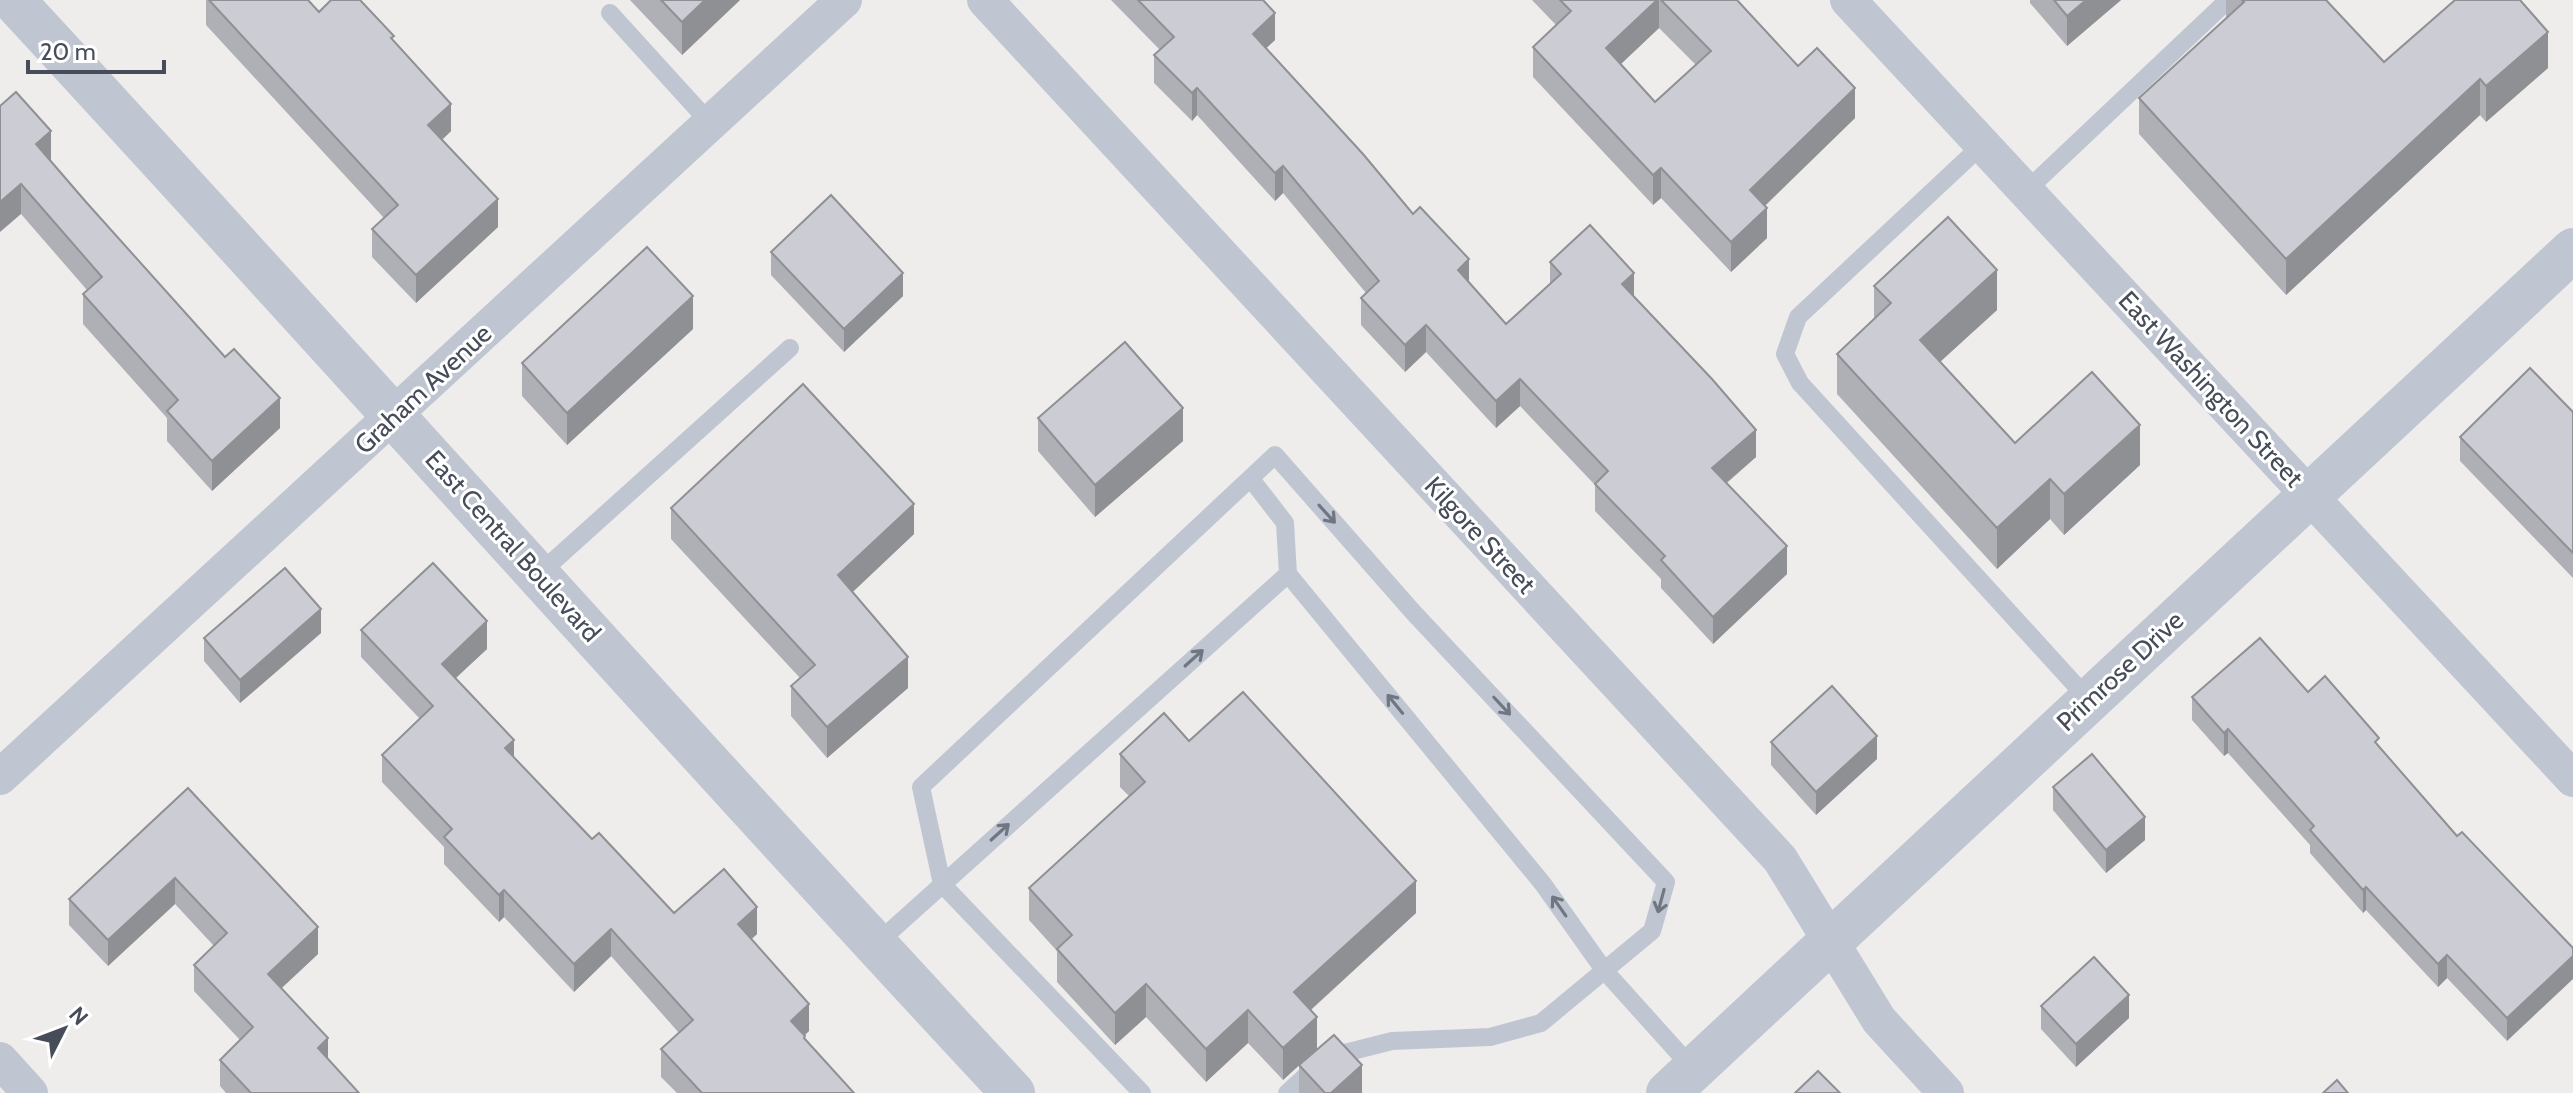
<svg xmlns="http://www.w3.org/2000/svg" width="2573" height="1093" font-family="Cabin,sans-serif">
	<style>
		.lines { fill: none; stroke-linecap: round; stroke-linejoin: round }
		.service { stroke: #c0c6d1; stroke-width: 18 }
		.minor { stroke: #c0c6d1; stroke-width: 36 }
		.tertiary { stroke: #c0c6d1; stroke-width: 44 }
		.wall { fill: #afb0b6; fill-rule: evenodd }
		.shaded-wall { fill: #8f9094 }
		.building { fill: #cccdd4; stroke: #8f9094; stroke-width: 2 }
		.oneway { stroke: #717782 }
		.labels { text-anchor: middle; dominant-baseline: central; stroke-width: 6; stroke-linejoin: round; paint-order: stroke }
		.street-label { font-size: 26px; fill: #464c58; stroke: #fff }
	</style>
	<rect width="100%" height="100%" fill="#efedec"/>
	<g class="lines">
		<g class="service">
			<path d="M610,13L710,123"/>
			<path d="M1983,144L1798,317L1785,354L1800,383L2089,700"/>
			<path d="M2026,191L2228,0"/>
			<path d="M1251,479L1285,523L1288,574L1543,884L1604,970L1694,1070"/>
			<path d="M539,574L790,348"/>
			<path d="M875,945L1288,574"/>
			<path d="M1142,1093L942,884L921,787L1275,455L1413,612L1666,882L1652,931L1541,1023L1490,1037L1392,1041L1325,1058L1287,1093"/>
		</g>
		<g class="minor">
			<path d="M985,0L1780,859L1879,1020L1946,1093"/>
			<path d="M1848,0L2573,779"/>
			<path d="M0,777L844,0"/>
			<path d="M0,1060L30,1093"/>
		</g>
		<g class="tertiary">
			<path d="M13,0C348,362 676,732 1013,1093"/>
			<path d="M1668,1093L2573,250"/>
		</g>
	</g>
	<g class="wall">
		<path d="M206,0H308L319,12L394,41L451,131L442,140L498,227L416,303L372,257V229L384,218L206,25Z"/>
		<path d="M630,0H740L682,55Z"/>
		<path d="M1111,0H1263L1275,40L1266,48L1506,324L1550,283V262L1634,297L1756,457L1727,483L1787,574L1713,644L1661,588V579L1595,511V485L1520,406L1496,428L1426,352L1405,372L1361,325V298L1366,293L1283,193L1275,201L1197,115L1192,121L1154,83V55L1160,50Z"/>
		<path d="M1532,0H1737L1798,66L1855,118L1765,206L1767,238L1731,272L1661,198L1653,205L1533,77V47L1556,25ZM1659,28L1696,65L1655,102L1621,64Z"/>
		<path d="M2030,0H2121L2067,46L2030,3Z"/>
		<path d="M2226,0H2326L2384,62L2548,68L2486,122L2480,115L2286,295L2139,134V98L2226,18Z"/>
		<path d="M0,106L51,161L280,428L212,491L167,441V418L83,324V294L87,290L21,214Z"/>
		<path d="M771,252L903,296L844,352L771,275Z"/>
		<path d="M1874,286L1997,310L1940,362L2015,443L2140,465L2064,535L2050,519L1997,569L1837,394V354L1874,319Z"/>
		<path d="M693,329L567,445L522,396V363Z"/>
		<path d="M2573,412V578L2460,461V437Z"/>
		<path d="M1038,418L1183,441L1095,517L1038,451Z"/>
		<path d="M671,508L914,534L852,592L908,688L827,758L791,716V686L800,678L671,539Z"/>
		<path d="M361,630L487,649L455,678L514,757L592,839L674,913L757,934L751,939L809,1031L804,1035L805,1040L854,1093H677L661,1077V1049L679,1033L611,956L574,992L504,917L499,922L444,864V847L382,782V755L420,719L361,657Z"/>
		<path d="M321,633L240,703L204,661V638Z"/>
		<path d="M2308,692L2379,747L2457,836L2573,948L2507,1041L2447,978L2438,987L2366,910L2363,913L2310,853V845L2228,753L2224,756L2192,720V697Z"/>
		<path d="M1189,741L1416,913L1311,1010L1317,1049L1300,1065L1362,1093H1299V1065L1283,1080L1248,1043L1206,1082L1146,1017L1115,1045L1057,982V951L1029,920V888L1129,796L1120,787V754Z"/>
		<path d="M1771,742L1877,759L1816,815L1771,765Z"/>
		<path d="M2053,787L2145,840L2106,873L2053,810Z"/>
		<path d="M188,788L318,954L281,988L328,1060L359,1093H226L220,1086V1060L240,1040L194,991V965L214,946L175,904L108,966L69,925V899Z"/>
		<path d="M2041,1006L2129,1018L2076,1067L2041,1029Z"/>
	</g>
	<g class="shaded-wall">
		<path d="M705,0H740L682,55V22Z"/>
		<path d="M1657,0H1659V28L1606,78V48Z"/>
		<path d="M2086,0H2121L2067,46V16Z"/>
		<path d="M1275,13V40L1253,61V34Z"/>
		<path d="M2548,32V68L2486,122V86Z"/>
		<path d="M2480,79V115L2286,295V259Z"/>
		<path d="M1197,88V115L1192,121V93Z"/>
		<path d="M1855,88V118L1750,220V190Z"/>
		<path d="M451,104V131L428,153V125Z"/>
		<path d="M51,131V161L36,144Z"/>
		<path d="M1283,166V193L1275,201V173Z"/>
		<path d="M1661,168V198L1653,205V175Z"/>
		<path d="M21,184V214L0,232V202Z"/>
		<path d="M498,199V227L416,303V275Z"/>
		<path d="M1767,208V238L1731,272V242Z"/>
		<path d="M1469,259V287L1458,270Z"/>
		<path d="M1997,270V310L1920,380V340Z"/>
		<path d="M903,273V296L844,352V329Z"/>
		<path d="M1634,273V301L1622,284Z"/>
		<path d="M693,296V329L567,445V413Z"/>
		<path d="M1426,325V352L1405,372V345Z"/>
		<path d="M1520,379V406L1496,428V401Z"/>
		<path d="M280,398V428L212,491V461Z"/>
		<path d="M1183,408V441L1095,517V485Z"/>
		<path d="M2140,425V465L2064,535V494Z"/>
		<path d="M1756,430V457L1712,495V468Z"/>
		<path d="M2050,479V519L1997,569V528Z"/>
		<path d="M914,504V534L838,606V575Z"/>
		<path d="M1787,546V574L1713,644V617Z"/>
		<path d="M321,609V633L240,703V680Z"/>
		<path d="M487,621V649L442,691V664Z"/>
		<path d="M908,657V688L827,758V727Z"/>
		<path d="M2228,729V753L2224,756V733Z"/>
		<path d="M1877,736V759L1816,815V792Z"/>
		<path d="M514,740V767L505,748Z"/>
		<path d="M2145,817V840L2106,873V850Z"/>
		<path d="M175,878V904L108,966V940Z"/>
		<path d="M1416,881V913L1294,1025V992Z"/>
		<path d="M2366,887V910L2363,913V890Z"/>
		<path d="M504,890V917L499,922V895Z"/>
		<path d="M757,907V934L738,952V924Z"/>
		<path d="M318,927V954L268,1001V974Z"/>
		<path d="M611,929V956L574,992V964Z"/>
		<path d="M2447,955V978L2438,987V964Z"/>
		<path d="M2573,956V979L2507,1041V1018Z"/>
		<path d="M1146,984V1017L1115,1045V1013Z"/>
		<path d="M2129,995V1018L2076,1067V1044Z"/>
		<path d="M809,1004V1031L791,1049V1021Z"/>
		<path d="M1248,1010V1043L1206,1082V1049Z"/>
		<path d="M1317,1017V1049L1283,1080V1048Z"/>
		<path d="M328,1038V1064L318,1048Z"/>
		<path d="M1362,1065V1093H1331Z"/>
	</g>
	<g class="building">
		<path d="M209,0H308L319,12L331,0H360L394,36L391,38L451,104L428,125L498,199L416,275L372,229L398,205Z"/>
		<path d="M661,0H705L682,22Z"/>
		<path d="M1138,0H1263L1275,13L1253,34L1363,154L1413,214L1420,207L1469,259L1458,270L1506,324L1561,274L1550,262L1590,225L1634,273L1622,284L1712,379L1756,430L1712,468L1787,546L1713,617L1661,560L1665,556L1595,484L1608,471L1520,379L1496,401L1426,325L1405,345L1361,298L1379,281L1283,166L1275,173L1197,88L1192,93L1154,55L1174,37Z"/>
		<path d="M1560,0H1657L1606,48L1655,102L1711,51L1661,0H1737L1798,66L1817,48L1855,88L1750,190L1767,208L1731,242L1661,168L1653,175L1533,47L1571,11Z"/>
		<path d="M2054,0H2086L2067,16Z"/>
		<path d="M2242,0H2326L2384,62L2455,0H2520L2548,32L2486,86L2480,79L2286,259L2139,98L2244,2Z"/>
		<path d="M16,92L51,131L36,144L86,202L225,357L234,349L280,398L212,461L167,411L178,400L83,294L102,277L21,184L0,202V106Z"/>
		<path d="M831,195L903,273L844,329L771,252Z"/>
		<path d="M1948,217L1997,270L1920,340L2015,443L2092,372L2140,425L2064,494L2050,479L1997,528L1837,354L1891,303L1874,286Z"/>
		<path d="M647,247L693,296L567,413L522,363Z"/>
		<path d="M1125,342L1183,408L1095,485L1038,418Z"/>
		<path d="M2530,368L2573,412V553L2460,437Z"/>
		<path d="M803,384L914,504L838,575L908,657L827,727L791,686L815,665L671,508Z"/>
		<path d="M433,563L487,621L442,664L514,740L505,748L592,839L599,833L674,913L724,869L757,907L738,924L809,1004L791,1021L805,1036L804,1038L854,1093H702L661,1049L693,1020L611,929L574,964L504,890L499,895L444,837L452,829L382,755L433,706L361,630Z"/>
		<path d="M285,568L321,609L240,680L204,638Z"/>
		<path d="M2260,638L2308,692L2325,676L2379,738L2375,742L2457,836L2462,832L2573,948V956L2507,1018L2447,955L2438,964L2366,887L2363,890L2310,830L2314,826L2228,729L2224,733L2192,697Z"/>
		<path d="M1832,686L1877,736L1816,792L1771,742Z"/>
		<path d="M1243,692L1416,881L1294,992L1317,1017L1283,1048L1248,1010L1206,1049L1146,984L1115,1013L1057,949L1072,935L1029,888L1145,782L1120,754L1164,713L1189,741Z"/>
		<path d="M2092,754L2145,817L2106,850L2053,787Z"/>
		<path d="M188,788L318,927L268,974L328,1038L318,1048L359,1093H251L220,1060L253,1027L194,965L227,933L175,878L108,940L69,899Z"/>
		<path d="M2094,957L2129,995L2076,1044L2041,1006Z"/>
		<path d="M1334,1035L1362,1065L1331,1093H1325L1299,1065Z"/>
		<path d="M1818,1071L1840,1093H1795Z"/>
		<path d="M2337,1080L2348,1093H2323Z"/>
	</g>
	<defs><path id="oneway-shaft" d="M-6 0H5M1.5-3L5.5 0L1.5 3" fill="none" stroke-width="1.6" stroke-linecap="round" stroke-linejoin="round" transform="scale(2)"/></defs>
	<g class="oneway">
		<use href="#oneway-shaft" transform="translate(1327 514) rotate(48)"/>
		<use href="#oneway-shaft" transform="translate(1194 658) rotate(-42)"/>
		<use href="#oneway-shaft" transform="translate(1395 704) rotate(-129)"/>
		<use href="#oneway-shaft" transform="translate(1502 706) rotate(47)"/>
		<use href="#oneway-shaft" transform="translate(1000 832) rotate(-42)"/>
		<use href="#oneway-shaft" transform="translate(1661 901) rotate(105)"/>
		<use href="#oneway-shaft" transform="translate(1559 906) rotate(-125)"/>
	</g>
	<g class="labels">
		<g class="street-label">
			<text transform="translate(423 389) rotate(-43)">Graham Avenue</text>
			<text transform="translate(2211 389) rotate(47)">East Washington Street</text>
			<text transform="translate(1480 535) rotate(47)">Kilgore Street</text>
			<text transform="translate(513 546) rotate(48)">East Central Boulevard</text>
			<text transform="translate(2120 671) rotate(-43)">Primrose Drive</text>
		</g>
	</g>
	<g transform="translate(64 1029) rotate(48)" stroke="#ffffff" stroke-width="6" paint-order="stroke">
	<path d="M0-6L14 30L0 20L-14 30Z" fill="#464c58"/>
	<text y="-12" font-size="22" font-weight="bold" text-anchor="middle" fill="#464c58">N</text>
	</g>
	<path d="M28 60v12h136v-12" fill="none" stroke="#464c58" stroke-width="4"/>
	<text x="40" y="60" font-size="24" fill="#464c58" stroke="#ffffff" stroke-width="6" paint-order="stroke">20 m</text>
</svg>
